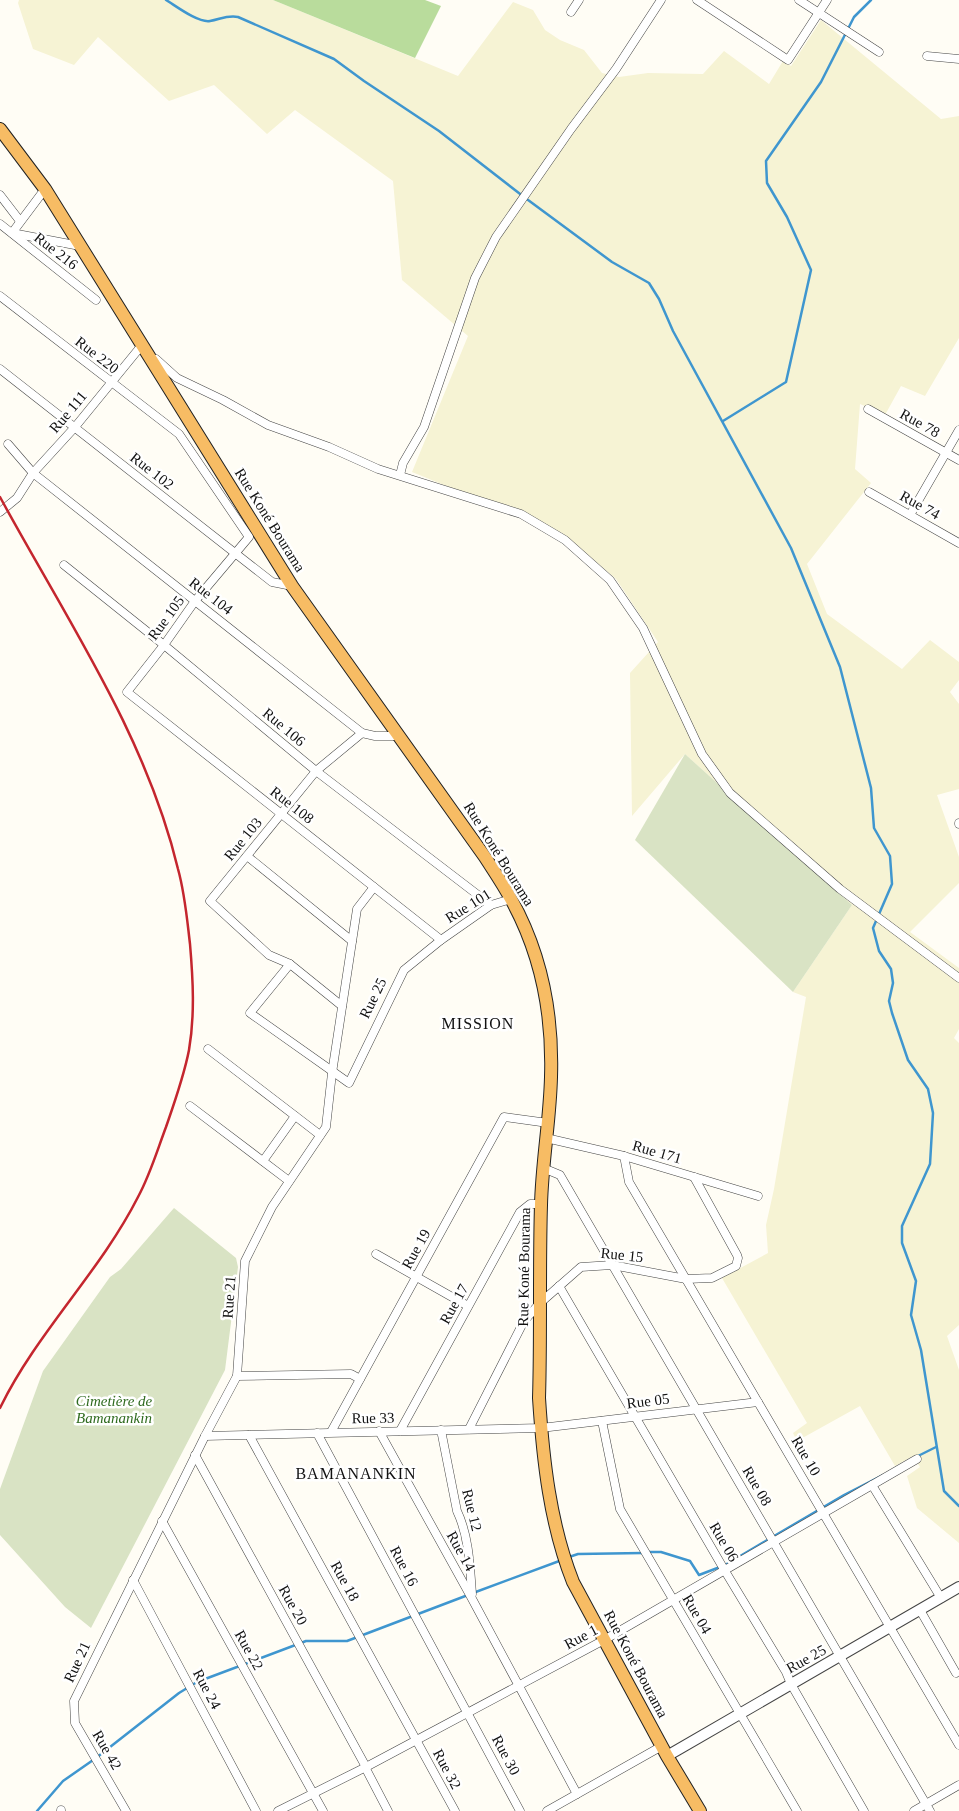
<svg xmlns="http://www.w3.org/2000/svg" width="959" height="1811" font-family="'Times New Roman',serif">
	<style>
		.farmland { fill: #f6f3d4 }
		.forest { fill: #b9dc9c }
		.cemetery { fill: #d9e3c4 }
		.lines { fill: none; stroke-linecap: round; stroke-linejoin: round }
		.stream { stroke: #3f96cf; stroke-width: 2.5 }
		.minor-casing { stroke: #444; stroke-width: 9 }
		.tertiary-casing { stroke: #444; stroke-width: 12 }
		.trunk-casing { stroke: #222; stroke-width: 14 }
		.minor { stroke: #fff; stroke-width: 8 }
		.tertiary { stroke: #fff; stroke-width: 10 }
		.trunk { stroke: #f7bc64; stroke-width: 12 }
		.rail { stroke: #c4262e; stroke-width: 2.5 }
		.labels { text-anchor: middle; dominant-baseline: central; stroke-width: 5; stroke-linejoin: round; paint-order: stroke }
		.street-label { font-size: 15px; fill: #111; stroke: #fff }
		.park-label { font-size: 15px; font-style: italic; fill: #2f6b1f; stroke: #fff }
		.neighbourhood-label { font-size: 16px; letter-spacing: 1px; fill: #111; stroke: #fff }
	</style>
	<rect width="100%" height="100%" fill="#fffdf5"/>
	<path class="farmland" d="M19,0H273L458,76L513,2L533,10L545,30L560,40L584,50L602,73L619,77L648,73L703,74L724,51L769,84L783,61L791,66L821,20L941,119L959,116V338L925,396L901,386L885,415L860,404L855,469L871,483L807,564L827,614L902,669L930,640L959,662V680L950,692L959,704V789L937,795L959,857V883L910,932L959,968V1029L954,1038L959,1043V1325L947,1336L959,1370V1543L917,1508L907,1476L920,1467L913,1456L895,1466L860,1406L797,1441L793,1433L807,1423L722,1278L768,1253L766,1225L774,1189L806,997L793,992L852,905L685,754L632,816L630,673L658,642L616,579L562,533L412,472L468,336L402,280L393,181L295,110L267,134L214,85L169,101L98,37L74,65L33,49L18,3Z"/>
	<path class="forest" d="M273,0H425L441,6L415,58Z"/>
	<g class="cemetery">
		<path d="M685,754L852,905L793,992L635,840Z"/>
		<path d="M174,1208L236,1258L238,1267L225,1370L91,1628L65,1607L0,1535V1489L43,1371L110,1277L121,1269Z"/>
	</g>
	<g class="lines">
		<g class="stream">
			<path d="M166,0C176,6 198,23 210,21C221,19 227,15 238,17L334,59L364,81L439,131L524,197L612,262L649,283L659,299L673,331L791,548L840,667L871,788L874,828L890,856L892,884L873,928L879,951L891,969L893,983L889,1001L892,1013L908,1060L928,1089L933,1113L930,1164L902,1226V1243L916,1281L911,1315L921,1350L944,1491L959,1506"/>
			<path d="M723,421L786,382L811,270L787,217L767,183L766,161L821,82L854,17L871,0"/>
			<path d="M916,1457L936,1447"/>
			<path d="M649,1552H661L690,1561L699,1575L720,1567"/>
			<path d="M569,1557L578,1554L643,1553"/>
			<path d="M725,1565L844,1495L883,1475"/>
			<path d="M473,1593L562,1560"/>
			<path d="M37,1811L63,1781L96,1758L179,1693L197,1682L306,1641H347L468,1595"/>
		</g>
		<g class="minor-casing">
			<g id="minor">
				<path d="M697,0L788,60L827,0"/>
				<path d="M799,0L879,52"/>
				<path d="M571,12L579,0"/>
				<path d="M927,56L959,59"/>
				<path d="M45,189L12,233L80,246"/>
				<path d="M0,195L20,221"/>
				<path d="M0,224L96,300"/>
				<path d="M0,296L179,434L249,537L195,601L164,645L127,692L441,940"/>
				<path d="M156,359L177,378L223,400L268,425L329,447L378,469L521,514L565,540L610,580L643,628L702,754L730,793L840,889L959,978"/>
				<path d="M0,369L272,582L292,586"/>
				<path d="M868,409L959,460"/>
				<path d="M8,444L33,473L362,733L375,736H399"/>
				<path d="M400,475L403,463L424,427L475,278L496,237L571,129L616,69L661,0"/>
				<path d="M869,492L959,543"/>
				<path d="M0,512L17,498L33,473L75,427L142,345L144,347"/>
				<path d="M910,515L959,430"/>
				<path d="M64,565L164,645L316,771L491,905"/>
				<path d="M959,823V824"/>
				<path d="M247,856L352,941"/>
				<path d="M290,964L250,1013L349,1083L404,970L441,940L491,905L511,899"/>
				<path d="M342,1006L290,964L269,955L210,901L316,771L362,733"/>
				<path d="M208,1049L320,1135"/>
				<path d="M190,1106L289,1181"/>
				<path d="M546,1138L624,1156L758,1196"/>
				<path d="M624,1156L629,1182L959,1745"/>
				<path d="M263,1161L295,1116"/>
				<path d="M543,1168L560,1175L930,1811"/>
				<path d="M376,1254L468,1306"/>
				<path d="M559,1286L725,1571L786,1672L791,1684L864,1811"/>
				<path d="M237,1376L351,1374L360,1379"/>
				<path d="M602,1421L620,1509L797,1811"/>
				<path d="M469,1429L524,1321L540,1303L581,1267L612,1265L686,1279L712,1278L736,1266L738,1258L737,1255L694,1177"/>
				<path d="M441,1430L457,1511C469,1536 470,1567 472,1594"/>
				<path d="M379,1431L470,1595L577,1794"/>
				<path d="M400,1431L520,1212L530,1204H541"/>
				<path d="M331,1432L504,1117L548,1123"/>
				<path d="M317,1433L520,1811"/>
				<path d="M249,1435L455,1811"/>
				<path d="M205,1436L541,1428L758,1402"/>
				<path d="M195,1455L366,1767H365L388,1811"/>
				<path d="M872,1485L941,1598"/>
				<path d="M162,1521L323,1811"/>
				<path d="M133,1580L256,1811"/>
				<path d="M920,1610L956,1673"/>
				<path d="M61,1810V1811"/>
				<path d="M126,1811L75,1723L74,1701L205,1436L237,1376L245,1261L272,1207L326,1127L332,1073L357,909L374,887"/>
				<path d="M278,1811L366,1767L604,1640L917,1459"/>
				<path d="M547,1811L662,1746"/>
				<path d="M914,1811L959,1785"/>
			</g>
		</g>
		<g class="tertiary-casing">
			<path id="tertiary" d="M667,1756L959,1587"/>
		</g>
		<g class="trunk-casing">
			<path id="trunk" d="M0,129L45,189L292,586L485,857C494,871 503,884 511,899C541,953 553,1015 551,1077C550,1120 542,1162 541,1205C539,1269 541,1334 539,1398C543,1460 550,1524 573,1582L667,1756L700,1811"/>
		</g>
		<use href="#minor" class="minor"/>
		<use href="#tertiary" class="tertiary"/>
		<use href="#trunk" class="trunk"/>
		<path class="rail" d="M0,497C65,617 146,735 178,869C185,894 187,919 190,944C193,979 195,1015 189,1050C184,1076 175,1101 166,1127C157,1151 150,1175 138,1197C100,1272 37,1332 0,1408"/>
	</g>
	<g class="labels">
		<g class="street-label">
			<text transform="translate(56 251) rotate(38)">Rue 216</text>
			<text transform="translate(97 355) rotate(38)">Rue 220</text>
			<text transform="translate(68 412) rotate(-50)">Rue 111</text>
			<text transform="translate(920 423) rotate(29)">Rue 78</text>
			<text transform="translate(152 471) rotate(38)">Rue 102</text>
			<text transform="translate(920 505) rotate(29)">Rue 74</text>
			<text transform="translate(270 520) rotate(58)">Rue Koné Bourama</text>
			<text transform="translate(211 596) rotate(38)">Rue 104</text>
			<text transform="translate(166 618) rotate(-54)">Rue 105</text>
			<text transform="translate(284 727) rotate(40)">Rue 106</text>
			<text transform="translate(292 805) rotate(38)">Rue 108</text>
			<text transform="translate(243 839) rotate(-51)">Rue 103</text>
			<text transform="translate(499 854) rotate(58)">Rue Koné Bourama</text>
			<text transform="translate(468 906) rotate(-32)">Rue 101</text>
			<text transform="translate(373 998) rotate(-64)">Rue 25</text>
			<text transform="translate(657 1152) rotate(16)">Rue 171</text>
			<text transform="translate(416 1249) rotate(-61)">Rue 19</text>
			<text transform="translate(622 1255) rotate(6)">Rue 15</text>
			<text transform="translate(524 1267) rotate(-89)">Rue Koné Bourama</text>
			<text transform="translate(229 1297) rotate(-86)">Rue 21</text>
			<text transform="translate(454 1304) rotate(-61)">Rue 17</text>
			<text transform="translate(648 1401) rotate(-7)">Rue 05</text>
			<text transform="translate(373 1418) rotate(-1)">Rue 33</text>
			<text transform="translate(806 1456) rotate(60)">Rue 10</text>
			<text transform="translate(757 1486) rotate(60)">Rue 08</text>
			<text transform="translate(472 1510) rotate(76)">Rue 12</text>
			<text transform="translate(724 1542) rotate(60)">Rue 06</text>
			<text transform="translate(461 1551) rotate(61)">Rue 14</text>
			<text transform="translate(404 1566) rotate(62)">Rue 16</text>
			<text transform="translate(345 1581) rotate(61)">Rue 18</text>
			<text transform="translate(293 1605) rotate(61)">Rue 20</text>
			<text transform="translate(697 1614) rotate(60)">Rue 04</text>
			<text transform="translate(581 1637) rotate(-28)">Rue 1</text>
			<text transform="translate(249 1650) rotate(61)">Rue 22</text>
			<text transform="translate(806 1659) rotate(-29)">Rue 25</text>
			<text transform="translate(77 1662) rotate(-65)">Rue 21</text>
			<text transform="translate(636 1664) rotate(62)">Rue Koné Bourama</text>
			<text transform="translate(207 1689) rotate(62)">Rue 24</text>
			<text transform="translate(107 1750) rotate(60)">Rue 42</text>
			<text transform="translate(506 1755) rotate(62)">Rue 30</text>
			<text transform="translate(447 1769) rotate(62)">Rue 32</text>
		</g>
		<g class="park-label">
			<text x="114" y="1401">Cimetière de<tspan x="114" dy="17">Bamanankin</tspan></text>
		</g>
		<g class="neighbourhood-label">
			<text x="478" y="1023">MISSION</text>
			<text x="356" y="1473">BAMANANKIN</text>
		</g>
	</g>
</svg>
